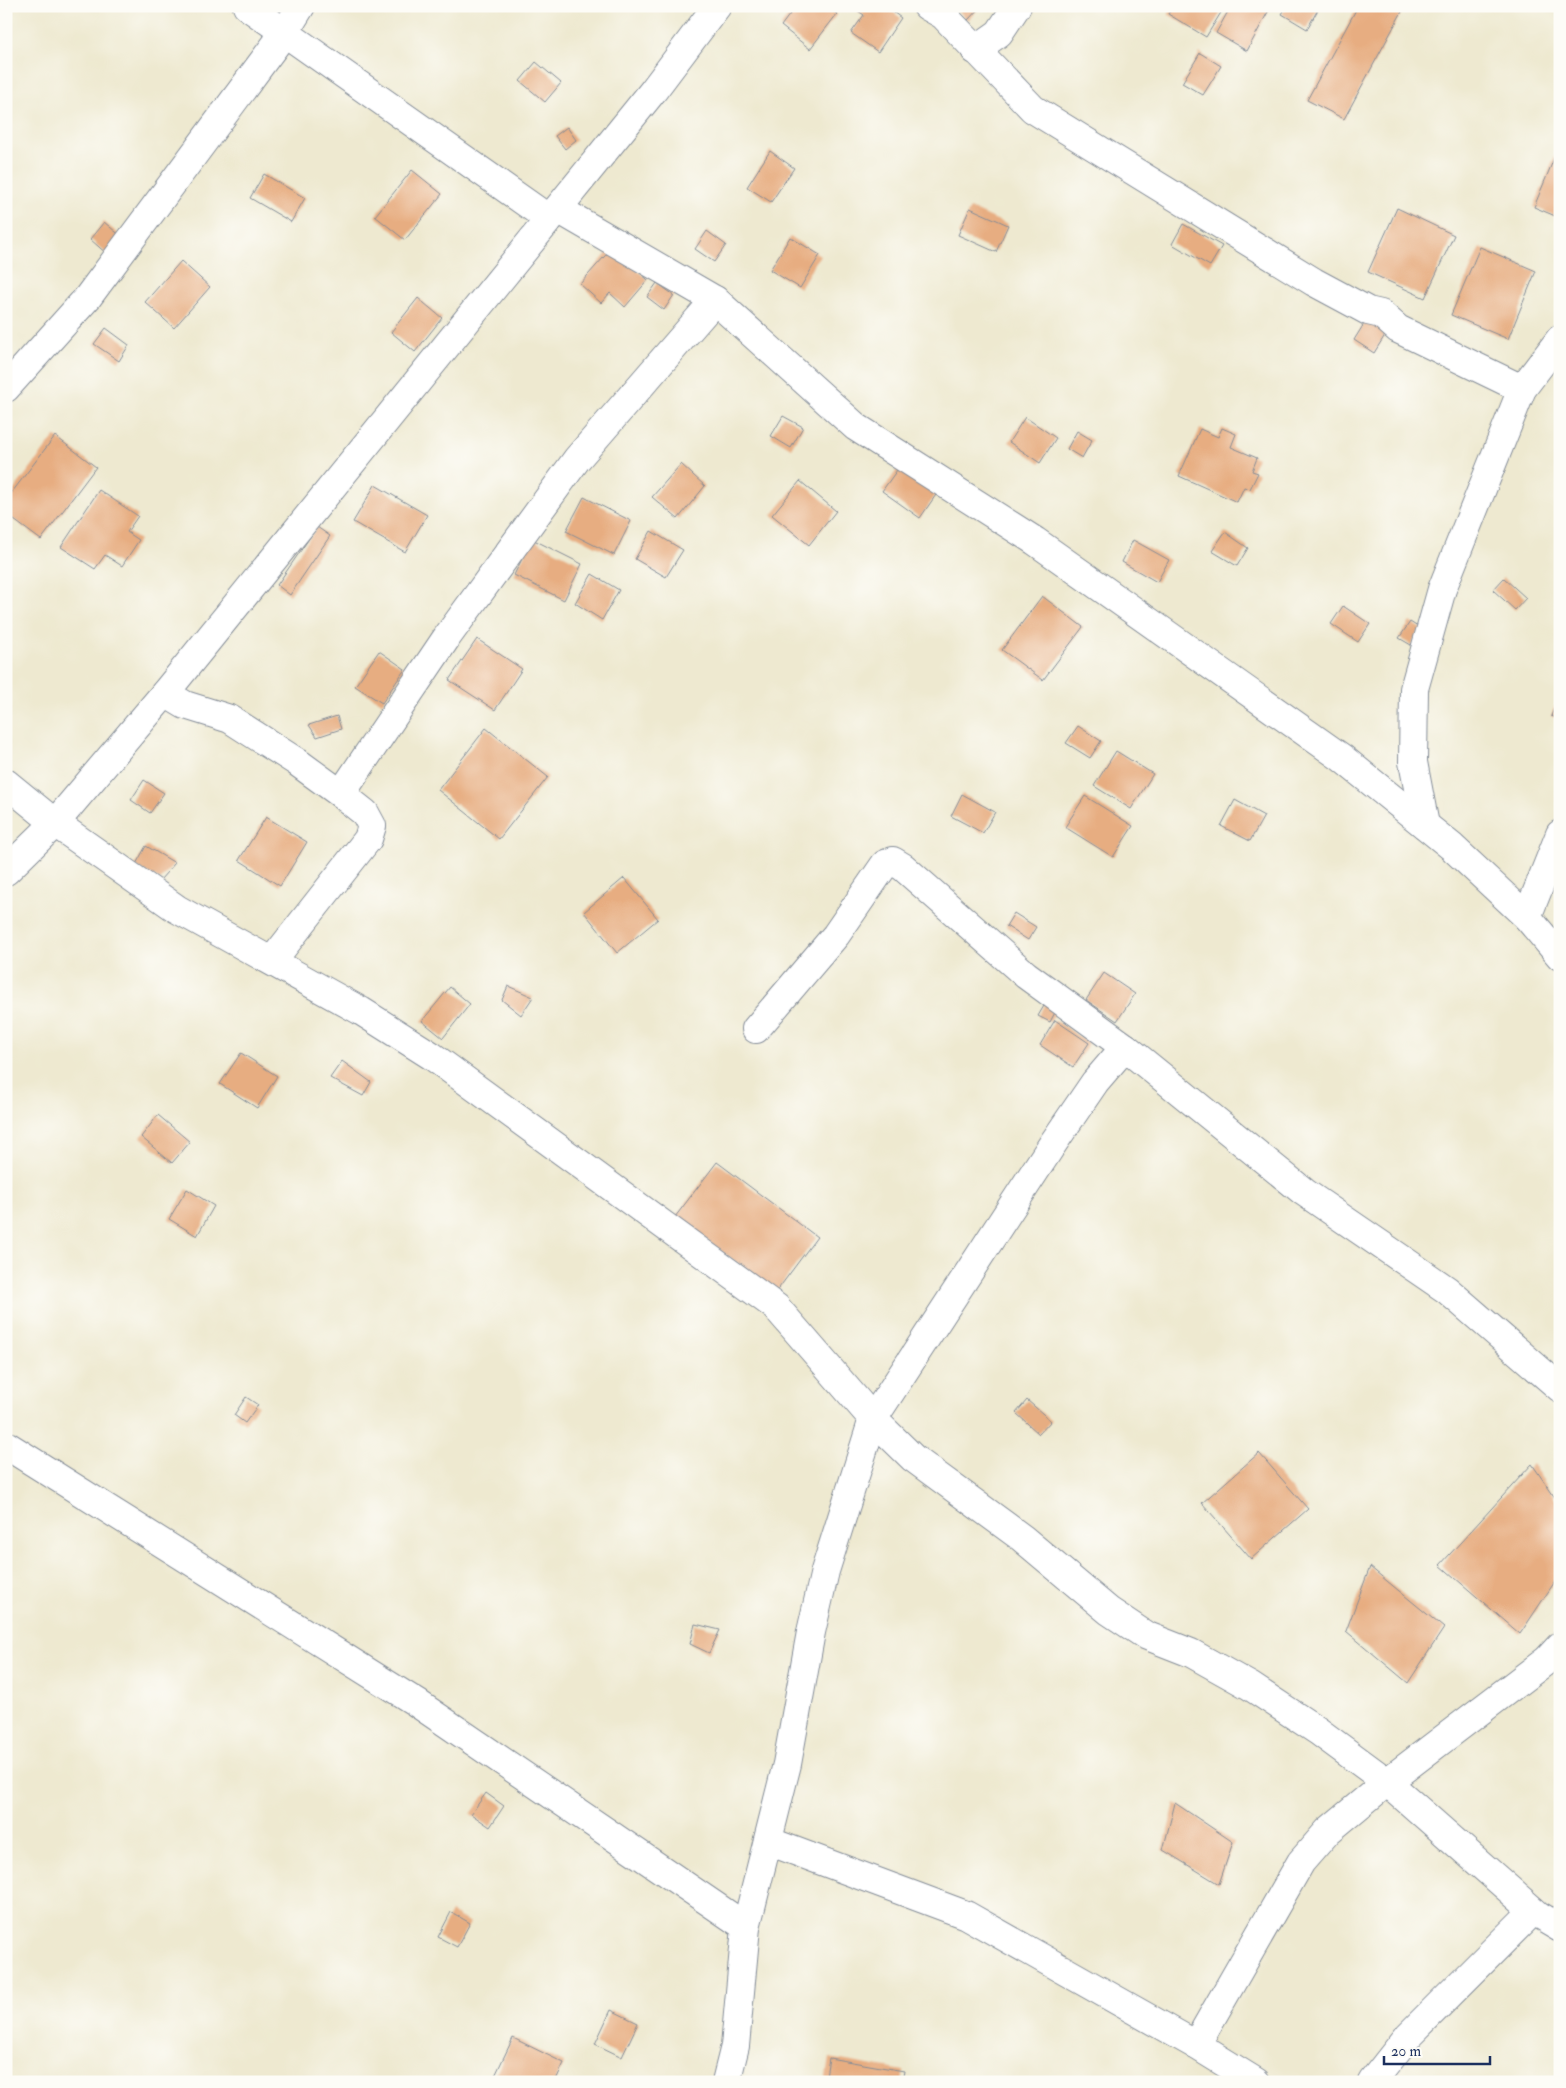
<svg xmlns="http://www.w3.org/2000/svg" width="1566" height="2088" font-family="'IM FELL Double Pica',serif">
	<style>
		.building { fill: #e7ad81 }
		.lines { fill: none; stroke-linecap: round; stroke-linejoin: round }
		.street-casing { stroke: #848c97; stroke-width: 30 }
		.street { stroke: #fff; stroke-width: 28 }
	</style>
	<rect width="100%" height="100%" fill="#fdfcf7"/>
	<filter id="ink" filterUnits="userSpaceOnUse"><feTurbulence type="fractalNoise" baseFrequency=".02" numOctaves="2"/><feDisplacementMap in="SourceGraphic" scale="10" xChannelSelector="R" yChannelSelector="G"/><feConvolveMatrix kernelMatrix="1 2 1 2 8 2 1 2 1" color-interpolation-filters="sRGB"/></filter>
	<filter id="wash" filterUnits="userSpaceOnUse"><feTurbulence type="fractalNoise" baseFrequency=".0096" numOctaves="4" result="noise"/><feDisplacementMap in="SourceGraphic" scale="20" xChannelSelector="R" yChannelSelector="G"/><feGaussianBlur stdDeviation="1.12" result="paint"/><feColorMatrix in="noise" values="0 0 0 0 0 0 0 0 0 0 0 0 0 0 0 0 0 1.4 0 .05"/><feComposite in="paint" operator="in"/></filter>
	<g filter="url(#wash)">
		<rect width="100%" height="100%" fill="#eee9d0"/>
		<g id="blocks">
			<g class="building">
				<path d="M796,6H826L837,14L810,49L781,26Z"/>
				<path d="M851,6H885L901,18L878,52L851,33L864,15Z"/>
				<path d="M953,6H981L968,20Z"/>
				<path d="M1173,6H1225L1206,37L1168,14Z"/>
				<path d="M1231,6H1267L1270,8L1247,51L1216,33Z"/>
				<path d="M1287,6H1320L1307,29L1282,14Z"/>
				<path d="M1358,6H1405L1344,119L1307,100Z"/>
				<path d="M1200,53L1221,66L1203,95L1182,83Z"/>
				<path d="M536,62L561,83L545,102L520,81Z"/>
				<path d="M567,127L576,140L565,149L555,136Z"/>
				<path d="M1560,144V218L1534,207Z"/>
				<path d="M770,151L794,168L771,202L747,187Z"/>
				<path d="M412,170L442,194L405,240L375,216Z"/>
				<path d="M264,174L305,198L291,222L250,198Z"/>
				<path d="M970,208L1008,225L996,252L958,235Z"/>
				<path d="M1397,208L1454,235L1425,298L1368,272Z"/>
				<path d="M104,222L122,237L108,255L90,239Z"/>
				<path d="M1183,224L1222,246L1210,266L1172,244Z"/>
				<path d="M707,231L726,245L714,262L695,249Z"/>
				<path d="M790,237L820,255L800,288L770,270Z"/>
				<path d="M1480,247L1536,271L1508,339L1451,315Z"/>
				<path d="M612,248L648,280L625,307L610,293L601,303L580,284Z"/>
				<path d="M181,261L210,287L174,328L145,302Z"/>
				<path d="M657,283L674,295L664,310L647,297Z"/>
				<path d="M418,298L442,318L415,352L391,332Z"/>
				<path d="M1367,319L1387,332L1374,353L1354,340Z"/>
				<path d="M106,328L129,345L119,361L94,344Z"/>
				<path d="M783,416L803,427L791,448L771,436Z"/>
				<path d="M1025,417L1056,438L1040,463L1009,442Z"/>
				<path d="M1222,428L1236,434L1231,447L1257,458L1252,471L1258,473L1250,489L1244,487L1237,502L1179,476L1200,429L1218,437Z"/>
				<path d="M1077,431L1092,440L1082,458L1067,449Z"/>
				<path d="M55,436L96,467L41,540L6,514V500Z"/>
				<path d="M902,463L940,489L920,518L882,491Z"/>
				<path d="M681,464L705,486L678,519L652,497Z"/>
				<path d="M800,481L836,511L809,545L772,515Z"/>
				<path d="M375,485L427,515L405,552L353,522Z"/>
				<path d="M99,490L138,516L127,532L139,540L122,566L105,555L95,569L61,547Z"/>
				<path d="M584,497L631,521L614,555L566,531Z"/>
				<path d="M317,527L330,536L290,595L277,585Z"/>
				<path d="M651,531L683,550L666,577L635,559Z"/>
				<path d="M1225,532L1248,548L1237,566L1212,551Z"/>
				<path d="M532,539L582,564L564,600L514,575Z"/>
				<path d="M1133,540L1169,560L1157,582L1122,562Z"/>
				<path d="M592,574L619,590L602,620L575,603Z"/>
				<path d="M1504,578L1526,598L1515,610L1493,590Z"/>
				<path d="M1042,596L1083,627L1043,680L1002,650Z"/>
				<path d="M1343,606L1370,624L1358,642L1331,624Z"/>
				<path d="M1410,622L1421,629L1411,645L1399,638Z"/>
				<path d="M477,639L522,669L495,710L449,680Z"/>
				<path d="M379,651L405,669L382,703L355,686Z"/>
				<path d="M1560,695V719L1551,716Z"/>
				<path d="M337,716L341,729L317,737L309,725Z"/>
				<path d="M1078,726L1101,741L1090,758L1066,743Z"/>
				<path d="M486,728L548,777L499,839L438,790Z"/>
				<path d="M1116,751L1153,774L1131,809L1094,786Z"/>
				<path d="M144,780L164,793L150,813L131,800Z"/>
				<path d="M962,794L995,812L983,833L951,816Z"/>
				<path d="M1085,796L1133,826L1113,857L1065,827Z"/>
				<path d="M1235,800L1264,816L1250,841L1221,826Z"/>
				<path d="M266,817L307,842L280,886L239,860Z"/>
				<path d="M146,846L175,863L160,880L135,866Z"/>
				<path d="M624,878L658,919L617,953L584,912Z"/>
				<path d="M1014,913L1036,927L1028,940L1006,926Z"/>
				<path d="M1104,973L1135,994L1117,1021L1086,1000Z"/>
				<path d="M508,986L533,997L521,1015L502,1000Z"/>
				<path d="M450,987L470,1004L443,1038L422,1021Z"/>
				<path d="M1048,999L1059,1005L1050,1022L1038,1016Z"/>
				<path d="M1055,1020L1089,1043L1073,1067L1040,1045Z"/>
				<path d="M241,1053L277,1076L257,1108L220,1084Z"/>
				<path d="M342,1061L371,1082L363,1096L330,1078Z"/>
				<path d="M158,1115L190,1142L172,1163L141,1137Z"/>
				<path d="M717,1162L817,1237L776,1292L675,1217Z"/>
				<path d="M187,1189L214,1206L197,1236L169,1219Z"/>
				<path d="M246,1397L258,1405L245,1423L234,1415Z"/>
				<path d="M1027,1400L1051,1421L1039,1434L1016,1413Z"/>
				<path d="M1259,1453L1308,1509L1251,1559L1202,1503Z"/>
				<path d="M1532,1464L1560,1505V1574L1520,1634L1440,1565Z"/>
				<path d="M1370,1567L1444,1628L1408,1683L1346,1631Z"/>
				<path d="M695,1624L720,1630L709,1653L690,1644Z"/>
				<path d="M486,1793L504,1806L490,1827L471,1814Z"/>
				<path d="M1175,1803L1233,1842L1219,1884L1163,1850Z"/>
				<path d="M451,1912L470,1923L457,1947L438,1937Z"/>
				<path d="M611,2010L638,2023L622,2057L595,2044Z"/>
				<path d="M513,2038L564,2063L555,2082H492Z"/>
				<path d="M829,2058L904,2071L902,2082H825Z"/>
			</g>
		</g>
	</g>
	<g filter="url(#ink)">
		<use href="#blocks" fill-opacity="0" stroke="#848c97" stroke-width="1"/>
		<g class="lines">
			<g class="street-casing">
				<g id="street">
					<path d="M247,6L549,219"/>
					<path d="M927,6L943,15L1033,109L1314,282L1368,311L1381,314L1398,329L1522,389"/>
					<path d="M975,50L999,33L1017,6"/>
					<path d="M558,209L715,300L856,427L1035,541L1342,758L1452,847L1527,917L1560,956"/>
					<path d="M6,388L88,297L285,32L301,6"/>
					<path d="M165,693L185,705L230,719L297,762L341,794L447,637L577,459L715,300"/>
					<path d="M6,783L55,823L177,909L361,1011L432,1056L776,1307L873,1419L913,1458L1022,1538L1109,1611L1145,1635L1191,1653L1250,1686L1318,1731L1387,1782L1538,1915L1560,1928"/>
					<path d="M1425,825L1413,762L1414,689L1442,589L1522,389L1560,339"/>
					<path d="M6,871L55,823L165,693L653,91L717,6"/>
					<path d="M1527,917L1560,834"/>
					<path d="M272,961L368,839L372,826L365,813L341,794"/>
					<path d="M756,1029L836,935L885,864L893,861L903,867L1026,975L1125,1047L1304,1192L1447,1290L1560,1388"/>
					<path d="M6,1445L417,1703L746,1927"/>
					<path d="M768,1841L966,1915L1196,2045L1256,2082"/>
					<path d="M1196,2045L1301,1862L1328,1831L1387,1782L1547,1660L1560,1646"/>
					<path d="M726,2082L735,2046L746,1927L787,1764L811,1632L825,1571L873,1419L1054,1142L1095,1082L1125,1047"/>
					<path d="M1372,2082L1409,2035L1533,1911"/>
				</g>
			</g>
			<use href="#street" class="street"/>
		</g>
	</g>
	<rect width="1566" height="2088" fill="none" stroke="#fdfcf7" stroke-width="25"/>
	<path d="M1384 2056v8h106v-8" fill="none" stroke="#1b2f5e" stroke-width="2.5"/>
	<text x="1391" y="2056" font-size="15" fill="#1b2f5e" stroke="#fdfcf7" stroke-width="4" paint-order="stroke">20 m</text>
</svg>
